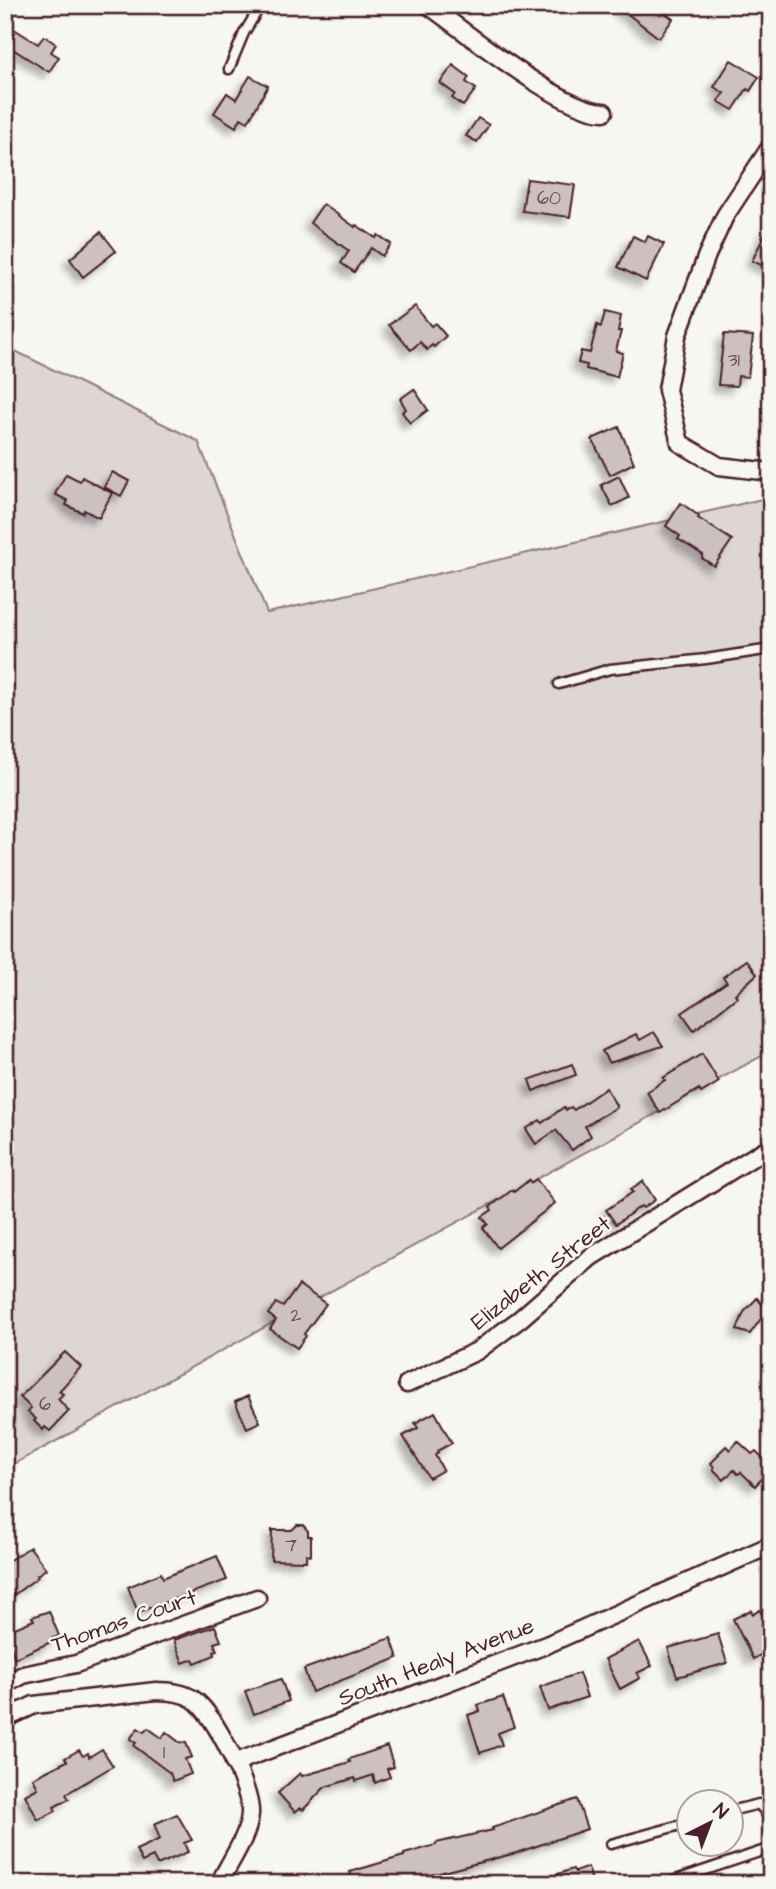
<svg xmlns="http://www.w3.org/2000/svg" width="776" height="1889" font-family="'Architects Daughter',sans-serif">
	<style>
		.green { fill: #ddd6d5; stroke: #947a80; stroke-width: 2 }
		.building { fill: #ccc1c0; stroke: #4a1f2b; stroke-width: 2; filter: url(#shadow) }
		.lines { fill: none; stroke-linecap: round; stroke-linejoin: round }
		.service-casing { stroke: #4a1f2b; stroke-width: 13 }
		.minor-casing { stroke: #4a1f2b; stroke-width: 21 }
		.service { stroke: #f6f6f2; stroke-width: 8 }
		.minor { stroke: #f6f6f2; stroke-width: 16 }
		.labels { text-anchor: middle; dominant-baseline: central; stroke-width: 5; stroke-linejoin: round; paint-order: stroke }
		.number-label { font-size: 19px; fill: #6a4850 }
		.street-label { font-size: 23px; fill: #4a1f2b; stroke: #f6f6f2 }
	</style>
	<defs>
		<filter id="shadow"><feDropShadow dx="-6" dy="6" stdDeviation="3.5" flood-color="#0004"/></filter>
	</defs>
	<rect width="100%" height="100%" fill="#f6f6f2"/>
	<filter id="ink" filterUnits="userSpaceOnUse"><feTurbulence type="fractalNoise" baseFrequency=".0143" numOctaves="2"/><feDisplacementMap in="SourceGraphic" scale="14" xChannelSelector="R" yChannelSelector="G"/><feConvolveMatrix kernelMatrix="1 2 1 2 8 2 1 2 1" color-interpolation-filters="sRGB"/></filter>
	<g filter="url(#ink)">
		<path class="green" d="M5,346L198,441L267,613L771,497V1051L5,1469Z"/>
		<g class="building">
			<path d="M616,5H667L663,11L673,19L659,38Z"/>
			<path d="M11,27L38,44L44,36L56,44L51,52L59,57L49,72L5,44V37Z"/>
			<path d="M731,60L759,77L750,91L747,89L733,110L718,101L724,93L714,87Z"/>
			<path d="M453,65L469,77L466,82L476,89L463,106L452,98L455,94L440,83Z"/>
			<path d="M250,76L268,86L248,122L241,118L236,127L214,113L227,93L236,99Z"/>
			<path d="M478,118L489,125L477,142L466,136Z"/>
			<path d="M527,179L575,185L570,217L522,211Z"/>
			<path d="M323,204L355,227L356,225L376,238L378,235L391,244L382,256L371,248L354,272L341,263L349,251L310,223Z"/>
			<path d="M771,221V269L752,261Z"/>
			<path d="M101,232L116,251L83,277L70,259Z"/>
			<path d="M633,236L645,242L648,236L664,244L646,281L618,267Z"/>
			<path d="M415,306L431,326L435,323L446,336L434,347L432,345L427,350L420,342L411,350L389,325Z"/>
			<path d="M605,312L621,316L618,331H621L616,351L623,353L617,377L586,369L587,365L578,363L581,351L590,353L597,325L601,327Z"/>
			<path d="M724,334L753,336L748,377L738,376L737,386L718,385Z"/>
			<path d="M414,389L428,410L410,423L402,412L406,409L400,399Z"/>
			<path d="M619,427L634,463L610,475L592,439Z"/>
			<path d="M112,472L129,481L121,496L104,487Z"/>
			<path d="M66,474L80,481L82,477L112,493L99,518L84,510L83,513L66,505L68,501L55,494Z"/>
			<path d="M619,476L629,498L612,506L601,485Z"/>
			<path d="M681,503L699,516L698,518L732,540L714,566L702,558L703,555L678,539L680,536L666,526Z"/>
			<path d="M747,960L757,974L735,994L737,997L694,1030L682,1013L727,982L723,977Z"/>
			<path d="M654,1032L663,1046L609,1063L602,1051L636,1034L640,1040Z"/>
			<path d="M702,1054L719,1082L701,1093L699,1089L660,1113L647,1092L665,1080L663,1078Z"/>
			<path d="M572,1064L576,1075L533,1091L529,1080Z"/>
			<path d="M606,1088L617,1107L585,1126L591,1136L572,1150L556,1130L536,1144L526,1129L540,1120L542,1123L564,1107L566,1110L571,1107L574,1110Z"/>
			<path d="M536,1179L555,1203L498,1248L483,1228L488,1224L482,1217L492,1210L490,1207L512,1190L514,1192L529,1180L531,1183Z"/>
			<path d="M643,1181L655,1200L643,1208L641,1206L616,1224L606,1210L633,1192L631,1189Z"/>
			<path d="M299,1285L326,1304L304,1334L306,1336L297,1348L270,1329L276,1320L268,1314L276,1303L283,1307Z"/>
			<path d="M757,1298L767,1310L750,1334L737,1330L744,1312Z"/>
			<path d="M65,1352L81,1367L59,1391L63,1394L58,1399L69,1411L50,1431L45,1427L43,1430L34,1421L36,1419L28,1412L31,1408L20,1397Z"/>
			<path d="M248,1396L260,1422L247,1428L235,1402Z"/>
			<path d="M435,1412L452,1443L437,1451L438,1453L435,1455L443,1470L429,1478L403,1436L418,1428L415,1423Z"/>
			<path d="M738,1441L752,1454L756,1451L766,1461L763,1465L769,1471L755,1486L741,1472L738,1474L734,1470L724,1480L713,1469L714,1467L711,1463L719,1455L718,1454L726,1446L730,1450Z"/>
			<path d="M297,1525H303L308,1531V1536H311V1555L306,1554V1561L271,1560L272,1530H292Z"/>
			<path d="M30,1547L46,1569L37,1575L38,1577L15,1594H11L5,1586V1563Z"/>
			<path d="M217,1556L227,1580L138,1612L128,1587L161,1573L163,1578Z"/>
			<path d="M751,1610L753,1614L760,1610L762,1615L771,1610V1649L753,1659L733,1619Z"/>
			<path d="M49,1611L59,1636L50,1639L51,1642L15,1658L5,1632L34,1620L32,1617Z"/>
			<path d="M215,1626L221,1641L214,1643L217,1651L214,1652L215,1655L195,1663L193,1659L183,1663L174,1640Z"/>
			<path d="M718,1634L727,1663L677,1677L668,1648Z"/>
			<path d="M391,1638L398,1658L312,1692L304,1669Z"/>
			<path d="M639,1641L652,1666L637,1673L640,1678L620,1689L605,1659Z"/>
			<path d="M579,1673L587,1697L548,1710L540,1687Z"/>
			<path d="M281,1679L289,1701L254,1714L245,1691Z"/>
			<path d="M503,1697L514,1727L498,1733L502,1745L480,1753L468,1715L480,1711L478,1705Z"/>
			<path d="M138,1728L144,1732L148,1728L162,1738L166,1732L179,1742L186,1743L192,1757L185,1759L191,1774L173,1781L170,1773L134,1746L136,1743L130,1739Z"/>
			<path d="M387,1746L394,1767L387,1769L390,1777L375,1783L373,1775L356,1781L355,1778L325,1787L303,1810L300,1808L295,1812L278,1793L300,1773L302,1776L350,1762L349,1759Z"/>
			<path d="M102,1749L113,1766L66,1794L69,1799L54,1807L56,1811L38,1820L25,1795L38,1788L33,1778L67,1761L65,1758L79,1750L83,1756L88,1753L89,1757Z"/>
			<path d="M577,1799L587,1829L516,1853L428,1876L429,1878L409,1884H354L350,1872L404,1856V1854L436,1845V1843L493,1830L492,1828Z"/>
			<path d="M177,1814L192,1840L184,1843L188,1852L157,1865L153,1857L142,1862L136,1850L160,1839L154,1824Z"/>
			<path d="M588,1867L593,1884H537V1881L573,1869L575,1872Z"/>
		</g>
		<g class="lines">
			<g class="service-casing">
				<g id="service">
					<path d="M229,69L244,33L261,5"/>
					<path d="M559,684L610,669L706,659L771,649"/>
					<path d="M730,1811L759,1804L771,1820"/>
					<path d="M611,1844L688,1823"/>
					<path d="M664,1884L771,1848"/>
				</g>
			</g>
			<g class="minor-casing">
				<g id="minor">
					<path d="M428,5C466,32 562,111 604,112"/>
					<path d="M771,146L725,216L707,255L677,336L667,390L680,443L719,466L771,472"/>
					<path d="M407,1384L477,1351L520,1319L591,1257L771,1146"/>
					<path d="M5,1685L23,1675L76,1664L257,1598"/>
					<path d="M5,1719L34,1705L156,1691C169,1691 182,1692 193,1699C214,1712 252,1790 250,1814C248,1838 229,1862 219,1884"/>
					<path d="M234,1763L546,1645L771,1545"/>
				</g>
			</g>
			<use href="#service" class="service"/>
			<use href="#minor" class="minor"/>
		</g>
	</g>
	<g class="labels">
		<g class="number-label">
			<text x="549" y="198">60</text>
			<text x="734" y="360">31</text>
			<text x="296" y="1315">2</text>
			<text x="45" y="1404">6</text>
			<text x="291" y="1545">7</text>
			<text x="164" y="1752">1</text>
		</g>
		<g class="street-label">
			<text transform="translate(541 1273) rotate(-38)">Elizabeth Street</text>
			<text transform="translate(124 1621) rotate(-19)">Thomas Court</text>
			<text transform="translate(436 1662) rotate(-21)">South Healy Avenue</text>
		</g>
	</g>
	<rect width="776" height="1889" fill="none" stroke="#f6f6f2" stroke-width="28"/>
	<rect x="14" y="14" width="748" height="1861" fill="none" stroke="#4a1f2b" stroke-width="2.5" filter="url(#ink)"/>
	<g transform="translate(710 1823) rotate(42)"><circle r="33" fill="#f6f6f2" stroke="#b1a0a2" stroke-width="2"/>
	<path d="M0-5L12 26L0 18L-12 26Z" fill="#4a1f2b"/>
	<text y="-10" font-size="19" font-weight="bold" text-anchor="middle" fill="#4a1f2b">N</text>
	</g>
</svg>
